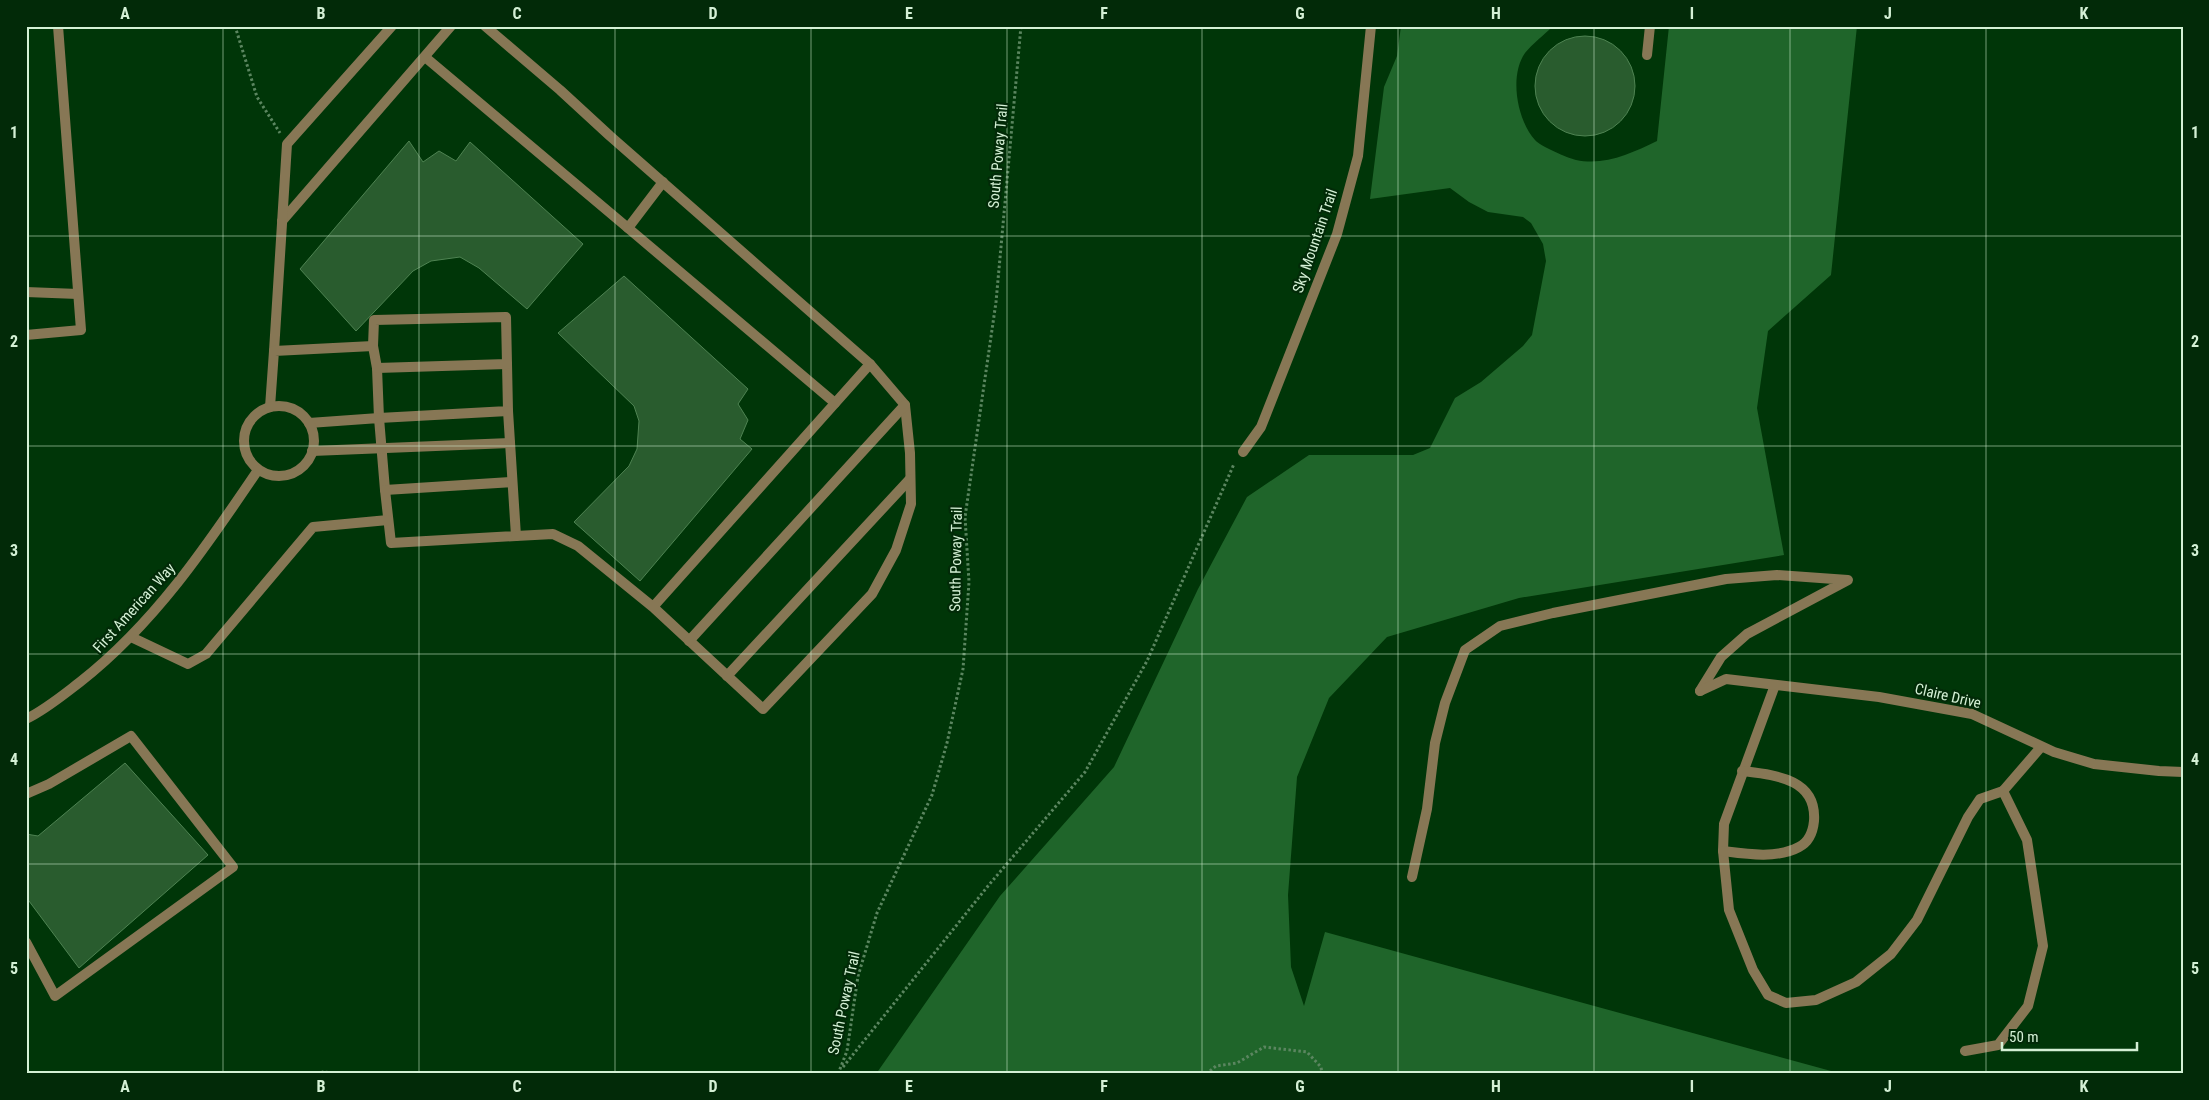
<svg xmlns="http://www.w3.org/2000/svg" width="2209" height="1100" font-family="'Roboto Condensed',sans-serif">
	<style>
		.green { fill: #1f652a }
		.building { fill: #295c2e; stroke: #4e8352 }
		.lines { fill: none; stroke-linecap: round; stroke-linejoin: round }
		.path { stroke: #5b8660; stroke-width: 3; stroke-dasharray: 2.5 2.5; stroke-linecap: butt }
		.service { stroke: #877755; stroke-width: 10 }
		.minor { stroke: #877755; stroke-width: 10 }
		.grid { fill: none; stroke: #d4f0d5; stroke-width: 1; stroke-opacity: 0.55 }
		.labels { text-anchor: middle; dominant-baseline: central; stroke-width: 4.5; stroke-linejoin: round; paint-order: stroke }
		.street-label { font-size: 15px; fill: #d4f0d5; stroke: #022a08 }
		.neatline { fill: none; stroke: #d4f0d5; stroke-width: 2 }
		.grid-label { font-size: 16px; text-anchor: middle; font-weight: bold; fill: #d4f0d5 }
	</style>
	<rect width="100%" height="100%" fill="#003608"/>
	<path class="green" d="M1401,26H1553C1544,35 1532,44 1525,53C1509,76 1517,120 1535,140C1540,146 1568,158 1576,160C1605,166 1632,153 1657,141L1669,26H1857L1831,275L1768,331L1757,408L1784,555L1519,598L1387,637L1329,698L1297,777L1288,895L1291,967L1304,1006L1325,932L1842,1074H876L1000,896L1114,767L1198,589L1247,497L1309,455H1413L1430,448L1455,398L1481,382L1523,346L1532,335L1546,261L1543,244L1531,223L1523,217L1488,212L1469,202L1450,188L1370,199L1384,87L1397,56Z"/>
	<g class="building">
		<circle cx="1585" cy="86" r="50"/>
		<path d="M409,141L423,162L439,151L456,161L470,142L583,244L527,309L479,268L460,257L431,261L413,271L356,331L300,269Z"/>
		<path d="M624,276L748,389L738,404L748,420L740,439L752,449L640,581L574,522L629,466L637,449L639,421L634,406L558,333Z"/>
		<path d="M125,763L208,855L79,968L26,897V834L38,836Z"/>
	</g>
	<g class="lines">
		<g class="path">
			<path d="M235,26L257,97L280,133"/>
			<path d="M843,1067L988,886L1085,772L1147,661L1234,464"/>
			<path d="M316,1074L323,1072L347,1074"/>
			<path d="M838,1074L847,1051L858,976L877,913L932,795L947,743L963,669L969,582L965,517L996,302L1021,26"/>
			<path d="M1206,1074L1216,1066L1237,1063L1264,1047L1307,1052L1321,1067L1322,1074"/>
		</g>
		<g class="service">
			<path d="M485,26L560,90L610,136L870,364"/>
			<path d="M1647,55L1650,26"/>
			<path d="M425,57L628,228L663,182"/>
			<path d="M282,221L451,26"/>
			<path d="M628,228L835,403"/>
			<path d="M26,292L78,294"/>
			<path d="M26,335L81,330L58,26"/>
			<path d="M274,351L287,144L392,26"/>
			<path d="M377,368L379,418L508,411L507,364"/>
			<path d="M270,407L274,351L373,346L374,320L506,317L507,364L377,368L373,346"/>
			<path d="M309,423L379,418L385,490L512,482"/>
			<path d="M312,451L510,443"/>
			<path d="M385,490L391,543L516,536L508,411"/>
			<path d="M516,536L553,534L578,546L653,607L870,364L905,405L910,453L911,504L896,550L872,594L763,709L653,607"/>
			<path d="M131,637L188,664L206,654L313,527L388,520"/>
			<path d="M689,641L905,405"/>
			<path d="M727,676L910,479"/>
			<path d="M1775,685L1724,824L1723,851L1729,910L1753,970L1768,995L1786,1003L1816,1000L1856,982L1891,954L1917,920L1968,817L1980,799L2003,791"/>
			<path d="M26,794L49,784L131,736L233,867L55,996L26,942"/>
			<path d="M1723,851C1746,854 1777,859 1799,847C1809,842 1813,831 1814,821C1817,778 1774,775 1742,771"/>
			<path d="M1412,877L1427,809L1435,743L1445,703L1465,650L1500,626L1553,613L1726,579L1777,575L1848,580L1747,634L1721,657L1700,691"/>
			<path d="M1965,1051L1998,1045L2028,1006L2043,946L2027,840L2003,791L2041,747"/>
		</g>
		<g class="minor">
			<circle cx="279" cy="441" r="35"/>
			<path d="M1243,452L1261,427L1337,234L1358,156L1371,26"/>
			<path d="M1700,691L1726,679L1879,697L1972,714L2054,752L2094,764L2159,771L2183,772"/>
			<path d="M26,719C45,710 63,695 80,682C154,624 206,547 258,470"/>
		</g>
	</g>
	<path class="grid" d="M223,26V1074M419,26V1074M615,26V1074M811,26V1074M1007,26V1074M1202,26V1074M1398,26V1074M1594,26V1074M1790,26V1074M1986,26V1074M26,236H2183M26,446H2183M26,654H2183M26,864H2183"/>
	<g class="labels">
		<g class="street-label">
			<text transform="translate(998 156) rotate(-85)">South Poway Trail</text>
			<text transform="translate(1315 241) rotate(-71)">Sky Mountain Trail</text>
			<text transform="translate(956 559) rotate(-89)">South Poway Trail</text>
			<text transform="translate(134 608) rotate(-48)">First American Way</text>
			<text transform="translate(1948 696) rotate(13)">Claire Drive</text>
			<text transform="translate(844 1003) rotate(-78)">South Poway Trail</text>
		</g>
	</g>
	<rect width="2209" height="1100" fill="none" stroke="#022a08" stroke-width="55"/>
	<path d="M2002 1042v8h135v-8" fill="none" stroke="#d4f0d5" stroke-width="2.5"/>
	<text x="2009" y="1042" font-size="15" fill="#d4f0d5" stroke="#022a08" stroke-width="4" paint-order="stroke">50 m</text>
	<rect x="28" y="28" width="2154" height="1044" class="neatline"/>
	<g class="grid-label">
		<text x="125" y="19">A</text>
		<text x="321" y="19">B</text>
		<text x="517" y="19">C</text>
		<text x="713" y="19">D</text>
		<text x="909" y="19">E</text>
		<text x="1104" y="19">F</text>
		<text x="1300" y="19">G</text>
		<text x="1496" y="19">H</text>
		<text x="1692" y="19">I</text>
		<text x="1888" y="19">J</text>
		<text x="2084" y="19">K</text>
		<text x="14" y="138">1</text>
		<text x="2195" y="138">1</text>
		<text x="14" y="347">2</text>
		<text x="2195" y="347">2</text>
		<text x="14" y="556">3</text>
		<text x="2195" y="556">3</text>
		<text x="14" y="765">4</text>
		<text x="2195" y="765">4</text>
		<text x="14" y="974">5</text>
		<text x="2195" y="974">5</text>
		<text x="125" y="1092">A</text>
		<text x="321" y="1092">B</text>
		<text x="517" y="1092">C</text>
		<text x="713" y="1092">D</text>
		<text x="909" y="1092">E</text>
		<text x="1104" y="1092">F</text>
		<text x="1300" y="1092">G</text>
		<text x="1496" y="1092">H</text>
		<text x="1692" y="1092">I</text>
		<text x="1888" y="1092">J</text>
		<text x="2084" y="1092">K</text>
	</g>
</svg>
